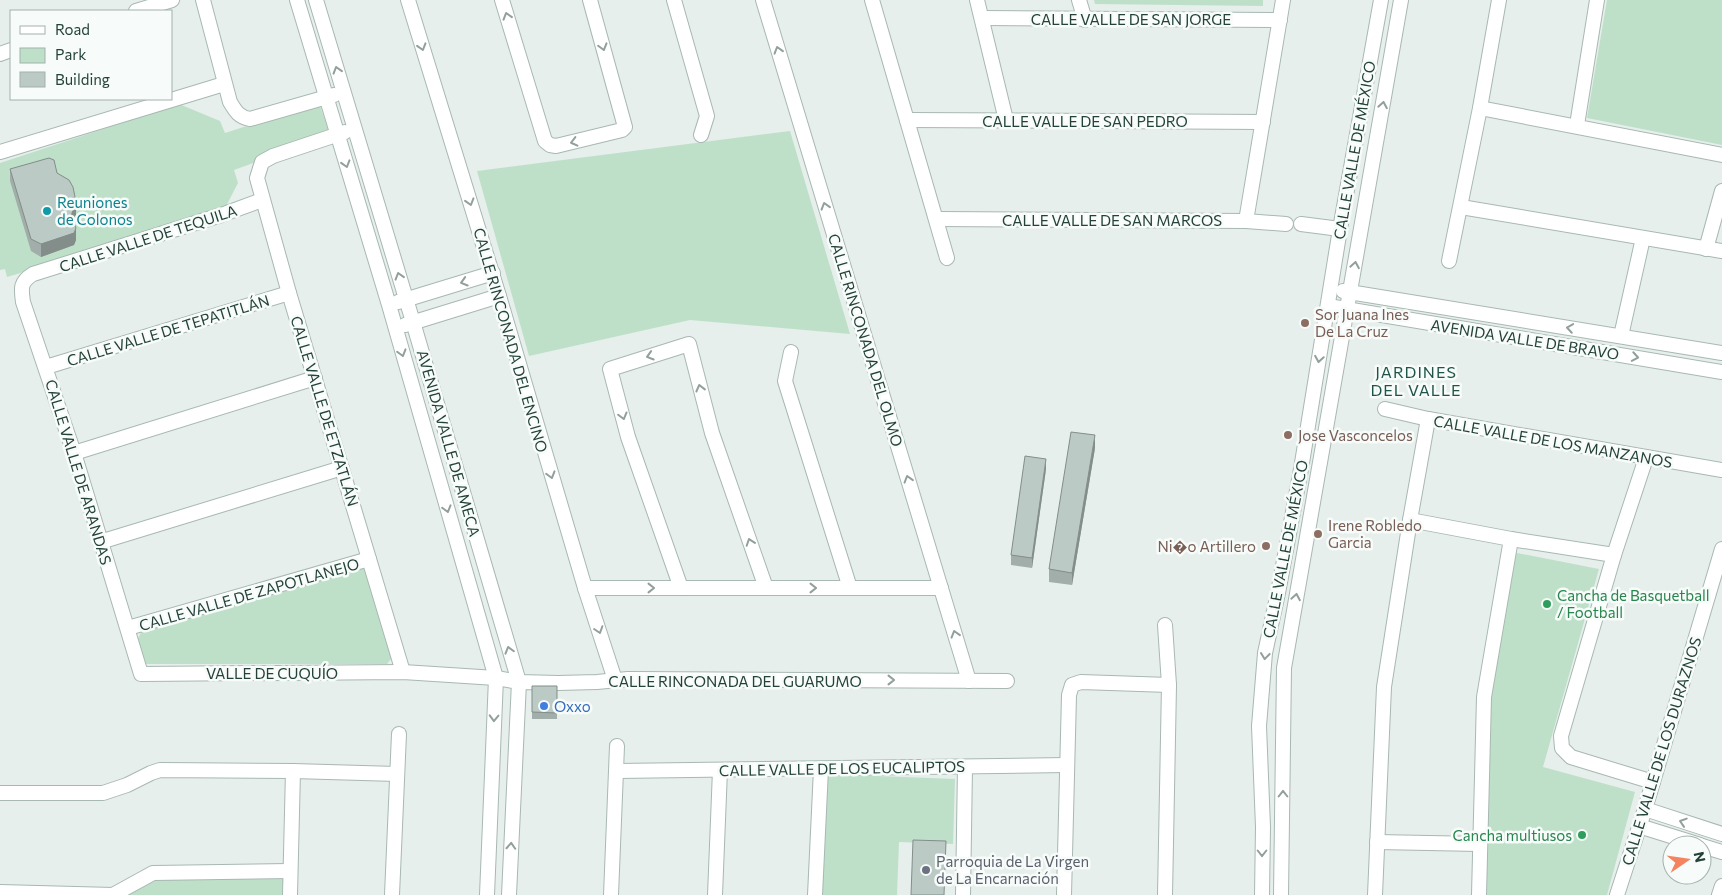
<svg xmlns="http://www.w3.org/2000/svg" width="1722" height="895" font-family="Commissioner,sans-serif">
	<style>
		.green { fill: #bfe0c8 }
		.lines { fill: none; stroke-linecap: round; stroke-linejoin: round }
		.minor-casing { stroke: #a8b8b2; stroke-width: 16 }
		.minor { stroke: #fff; stroke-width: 14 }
		.wall { fill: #a1aea9 }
		.shaded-wall { fill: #838d89 }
		.building { fill: #bbcac4; stroke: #838d89 }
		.oneway { stroke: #92a09c }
		.culture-dot { fill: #0f9aa8; stroke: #f7fbf9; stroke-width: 2 }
		.education-dot { fill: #8d6e63; stroke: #f7fbf9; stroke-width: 2 }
		.leisure-dot { fill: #2e9e5b; stroke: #f7fbf9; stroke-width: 2 }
		.shop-dot { fill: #3f7fe0; stroke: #f7fbf9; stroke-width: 2 }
		.worship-dot { fill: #6b7280; stroke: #f7fbf9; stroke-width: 2 }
		.labels { text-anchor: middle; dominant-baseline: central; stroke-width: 5; stroke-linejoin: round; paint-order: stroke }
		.street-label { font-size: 15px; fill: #24423a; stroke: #f7fbf9 }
		.culture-label { font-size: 15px; fill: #0d838f; stroke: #f7fbf9; text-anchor: start }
		.education-label { font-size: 15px; fill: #785e54; stroke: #f7fbf9; text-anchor: start }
		.leisure-label { font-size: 15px; fill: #27864d; stroke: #f7fbf9; text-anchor: start }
		.shop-label { font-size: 15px; fill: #366cbe; stroke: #f7fbf9; text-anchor: start }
		.worship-label { font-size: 15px; fill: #5b616d; stroke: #f7fbf9; text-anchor: start }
		.neighbourhood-label { font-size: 16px; letter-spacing: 1px; fill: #1f5548; stroke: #f7fbf9 }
	</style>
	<rect width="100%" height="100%" fill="#e6efeb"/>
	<g class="green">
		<path d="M1094,0H1263V6L1095,4Z"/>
		<path d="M1607,0H1722V145L1587,118Z"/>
		<path d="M319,103L330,135L234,170L238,183L222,214L7,277L5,269L0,270V163L179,104L220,121L225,133Z"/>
		<path d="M790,131L850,334L690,320L529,356L477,171Z"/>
		<path d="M1512,552L1599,569L1543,767L1635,792L1607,895H1484L1491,699Z"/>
		<path d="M368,564L395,654L387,664H142L137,641L142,630Z"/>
		<path d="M825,774L955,779L953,844L899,842L897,895H821Z"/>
		<path d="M284,875L282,895H119L153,876Z"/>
	</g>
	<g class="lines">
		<g class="minor-casing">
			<g id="minor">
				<path d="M203,0L230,102C236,112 239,117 250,119L334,95"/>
				<path d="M297,0L389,305L496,678L487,895"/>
				<path d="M316,0L413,322L519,682L509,895"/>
				<path d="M408,0L499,296L585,588L615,680"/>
				<path d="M502,0L545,141L550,145L556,146L622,130L625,127L590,0"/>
				<path d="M674,0L707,116L701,135"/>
				<path d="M763,0L969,681"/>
				<path d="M872,0L947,258"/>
				<path d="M977,0L1006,120"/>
				<path d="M1079,0L1085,20"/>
				<path d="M136,11L172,0"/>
				<path d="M983,18L1280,20"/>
				<path d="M0,54L11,50"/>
				<path d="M1480,108L1722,155"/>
				<path d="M907,120L1263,122"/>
				<path d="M1577,125L1597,0"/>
				<path d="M345,132L273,156L262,162L257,178L289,293L403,672"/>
				<path d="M0,152L224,84"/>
				<path d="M262,200L221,215L33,274C20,282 21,288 23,302L74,453L141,674L403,672L496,678L519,682L558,683L597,682L628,679L1007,681"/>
				<path d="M1461,207L1722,251"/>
				<path d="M937,219L1246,221L1286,224"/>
				<path d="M1246,221L1283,0"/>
				<path d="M1301,224L1340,229"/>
				<path d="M1706,249L1722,191"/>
				<path d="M1449,261L1480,108L1499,0"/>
				<path d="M1343,291L1722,353"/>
				<path d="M398,302L493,273"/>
				<path d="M1328,306L1722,372"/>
				<path d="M405,325L499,296"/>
				<path d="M1621,336L1643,238"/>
				<path d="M791,352L785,381L850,588"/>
				<path d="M46,367L289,293"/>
				<path d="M1385,409L1428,419L1722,470"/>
				<path d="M74,453L315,378"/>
				<path d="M1646,458L1614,555L1561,736L1562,748L1571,757L1653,782"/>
				<path d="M1410,520L1511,539L1614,555"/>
				<path d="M100,542L342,468"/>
				<path d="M585,588H941"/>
				<path d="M681,588L628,437L610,369L689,344L712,433L766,588"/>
				<path d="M128,628L369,559"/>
				<path d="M617,771L1067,765"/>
				<path d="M0,793H103L127,785L151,773L160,770L293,771L397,774"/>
				<path d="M1645,809L1722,834"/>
				<path d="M1639,826L1700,845"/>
				<path d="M1377,842L1480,844"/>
				<path d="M1702,846L1722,852"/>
				<path d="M0,892L113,895L153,873L290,871"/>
				<path d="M290,895L293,771"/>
				<path d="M392,895L399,734"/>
				<path d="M611,895L617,746"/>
				<path d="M715,895L720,770"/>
				<path d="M815,895L821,769"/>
				<path d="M963,895L965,767"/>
				<path d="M1064,895L1069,695L1072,685L1081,682L1169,685"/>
				<path d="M1165,895L1169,685L1165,625"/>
				<path d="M1262,895L1263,827L1259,726L1265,653L1278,593L1301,469L1340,229L1381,0"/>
				<path d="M1281,895L1284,668L1401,0"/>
				<path d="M1375,895L1384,687L1410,520L1428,419"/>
				<path d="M1479,895L1484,697L1511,539"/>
				<path d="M1617,895L1645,809L1722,549"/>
				<path d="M1719,895L1722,886"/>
			</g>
		</g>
		<use href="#minor" class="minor"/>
	</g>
	<g class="wall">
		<path d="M10,169L57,173L76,215L73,221L76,240L74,245L41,257L31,251L10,181Z"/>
		<path d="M1095,448L1072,585L1049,582V569Z"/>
		<path d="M1046,469L1032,568L1011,565V555Z"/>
		<rect x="532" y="686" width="25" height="33"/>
	</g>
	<g class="shaded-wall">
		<path d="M76,202V215L71,228V216Z"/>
		<path d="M76,228V240L74,245L41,257V244Z"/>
		<path d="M1095,435V448L1072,585V573Z"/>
		<path d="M1046,459V469L1032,568V558Z"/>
	</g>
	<g class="building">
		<path d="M49,158L54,160L57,173L69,180L73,187L76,202L71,216L76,228L74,233L41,244L31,239L10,169Z"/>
		<path d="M1071,432L1095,435L1072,573L1049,569Z"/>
		<path d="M1025,456L1046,459L1032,558L1011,555Z"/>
		<path d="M532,686H557V713L532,712Z"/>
		<path d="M913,840L946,841L944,895H911Z"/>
	</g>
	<defs><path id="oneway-chevron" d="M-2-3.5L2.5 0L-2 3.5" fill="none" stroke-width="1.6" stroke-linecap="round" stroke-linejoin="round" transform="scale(1.25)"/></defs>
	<g class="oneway">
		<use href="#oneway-chevron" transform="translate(507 16) rotate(-107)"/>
		<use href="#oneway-chevron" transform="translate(422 47) rotate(73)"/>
		<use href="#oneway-chevron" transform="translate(603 47) rotate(74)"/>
		<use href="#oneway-chevron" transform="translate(778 50) rotate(-107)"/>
		<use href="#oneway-chevron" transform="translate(337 70) rotate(-107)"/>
		<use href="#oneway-chevron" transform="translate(1383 105) rotate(-80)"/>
		<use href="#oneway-chevron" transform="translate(574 142) rotate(166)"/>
		<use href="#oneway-chevron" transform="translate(346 164) rotate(73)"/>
		<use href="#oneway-chevron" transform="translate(470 202) rotate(73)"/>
		<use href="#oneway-chevron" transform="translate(825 206) rotate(-107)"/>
		<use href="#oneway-chevron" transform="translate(1355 265) rotate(-80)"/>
		<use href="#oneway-chevron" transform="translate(399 276) rotate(-107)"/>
		<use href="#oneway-chevron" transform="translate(464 282) rotate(163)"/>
		<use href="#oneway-chevron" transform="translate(1570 328) rotate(-171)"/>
		<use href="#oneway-chevron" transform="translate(402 353) rotate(74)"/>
		<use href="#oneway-chevron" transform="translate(650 356) rotate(163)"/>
		<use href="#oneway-chevron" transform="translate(1635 357) rotate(10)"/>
		<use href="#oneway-chevron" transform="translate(1319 359) rotate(99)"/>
		<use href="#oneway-chevron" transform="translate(700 388) rotate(-104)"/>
		<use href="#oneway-chevron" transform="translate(623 416) rotate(75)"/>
		<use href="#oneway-chevron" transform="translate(551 475) rotate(74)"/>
		<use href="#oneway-chevron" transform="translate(908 479) rotate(-107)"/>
		<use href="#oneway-chevron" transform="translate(447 509) rotate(74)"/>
		<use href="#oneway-chevron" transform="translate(750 542) rotate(-109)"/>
		<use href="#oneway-chevron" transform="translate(651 588)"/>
		<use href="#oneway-chevron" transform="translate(813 588)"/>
		<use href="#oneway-chevron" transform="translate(1296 597) rotate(-80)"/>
		<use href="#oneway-chevron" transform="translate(599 630) rotate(72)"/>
		<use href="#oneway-chevron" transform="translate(955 634) rotate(-107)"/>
		<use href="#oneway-chevron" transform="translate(509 650) rotate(-106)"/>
		<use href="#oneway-chevron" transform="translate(1265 656) rotate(97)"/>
		<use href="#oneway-chevron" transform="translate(891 680)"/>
		<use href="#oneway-chevron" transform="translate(494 718) rotate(92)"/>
		<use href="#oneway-chevron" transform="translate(1283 794) rotate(-90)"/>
		<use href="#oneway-chevron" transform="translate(1683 822) rotate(-162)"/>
		<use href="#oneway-chevron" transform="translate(511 846) rotate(-87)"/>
		<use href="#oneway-chevron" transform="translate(1262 853) rotate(90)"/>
	</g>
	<circle class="culture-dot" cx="47" cy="211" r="5"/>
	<g class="education-dot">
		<circle cx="1305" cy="323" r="5"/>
		<circle cx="1288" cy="435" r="5"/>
		<circle cx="1318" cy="534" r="5"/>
		<circle cx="1266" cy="546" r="5"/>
	</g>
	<g class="leisure-dot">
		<circle cx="1547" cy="604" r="5"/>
		<circle cx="1582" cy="835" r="5"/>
	</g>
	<circle class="shop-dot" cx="544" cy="706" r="5"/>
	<circle class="worship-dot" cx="926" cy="870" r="5"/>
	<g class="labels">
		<g class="street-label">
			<text x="1131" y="19">CALLE VALLE DE SAN JORGE</text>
			<text x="1085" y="121">CALLE VALLE DE SAN PEDRO</text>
			<text transform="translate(1354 150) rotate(-80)">CALLE VALLE DE MÉXICO</text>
			<text x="1112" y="220">CALLE VALLE DE SAN MARCOS</text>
			<text transform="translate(148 238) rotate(-18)">CALLE VALLE DE TEQUILA</text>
			<text transform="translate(168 330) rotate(-17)">CALLE VALLE DE TEPATITLÁN</text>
			<text transform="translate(1525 339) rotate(9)">AVENIDA VALLE DE BRAVO</text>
			<text transform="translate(511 340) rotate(74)">CALLE RINCONADA DEL ENCINO</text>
			<text transform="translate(866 340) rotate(73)">CALLE RINCONADA DEL OLMO</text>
			<text transform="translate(325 411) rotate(73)">CALLE VALLE DE ETZATLÁN</text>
			<text transform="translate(1553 441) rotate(10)">CALLE VALLE DE LOS MANZANOS</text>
			<text transform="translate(449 443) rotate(74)">AVENIDA VALLE DE AMECA</text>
			<text transform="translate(79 472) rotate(73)">CALLE VALLE DE ARANDAS</text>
			<text transform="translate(1285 549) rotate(-79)">CALLE VALLE DE MÉXICO</text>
			<text transform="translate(249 594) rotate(-16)">CALLE VALLE DE ZAPOTLANEJO</text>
			<text x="272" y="673">VALLE DE CUQUÍO</text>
			<text x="735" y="681">CALLE RINCONADA DEL GUARUMO</text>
			<text transform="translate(1661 751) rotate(-73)">CALLE VALLE DE LOS DURAZNOS</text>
			<text transform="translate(842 768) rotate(-1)">CALLE VALLE DE LOS EUCALIPTOS</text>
		</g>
		<g class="culture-label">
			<text x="57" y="202">Reuniones<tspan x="57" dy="17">de Colonos</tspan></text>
		</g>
		<g class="education-label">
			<text x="1315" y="314">Sor Juana Ines<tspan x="1315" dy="17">De La Cruz</tspan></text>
			<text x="1298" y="435">Jose Vasconcelos</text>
			<text x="1328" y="525">Irene Robledo<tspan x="1328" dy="17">Garcia</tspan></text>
			<text x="1256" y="546" text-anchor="end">Ni�o Artillero</text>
		</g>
		<g class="leisure-label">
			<text x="1557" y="595">Cancha de Basquetball<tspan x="1557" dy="17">/ Football</tspan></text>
			<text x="1572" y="835" text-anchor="end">Cancha multiusos</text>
		</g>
		<g class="shop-label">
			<text x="554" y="706">Oxxo</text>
		</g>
		<g class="worship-label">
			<text x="936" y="861">Parroquia de La Virgen<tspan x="936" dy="17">de La Encarnación</tspan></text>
		</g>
		<g class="neighbourhood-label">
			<text x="1416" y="371">JARDINES<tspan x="1416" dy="18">DEL VALLE</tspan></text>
		</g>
	</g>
	<rect x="10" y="10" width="162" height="90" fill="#f7fbf9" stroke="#a3b1ad"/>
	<rect x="20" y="26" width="25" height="8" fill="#ffffff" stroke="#a3b1ad"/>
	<text x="55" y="35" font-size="15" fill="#24423a">Road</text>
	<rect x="20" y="48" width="25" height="15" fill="#bfe0c8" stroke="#a3b1ad"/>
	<text x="55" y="60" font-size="15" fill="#24423a">Park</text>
	<rect x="20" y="72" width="25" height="15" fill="#bbcac4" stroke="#a3b1ad"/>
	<text x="55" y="85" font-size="15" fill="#24423a">Building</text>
	<g transform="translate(1687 860) rotate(77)"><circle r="24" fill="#f7fbf9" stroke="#a3b1ad"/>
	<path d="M0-4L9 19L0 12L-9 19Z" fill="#f4845f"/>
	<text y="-8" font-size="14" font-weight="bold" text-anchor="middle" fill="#24423a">N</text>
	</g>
</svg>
